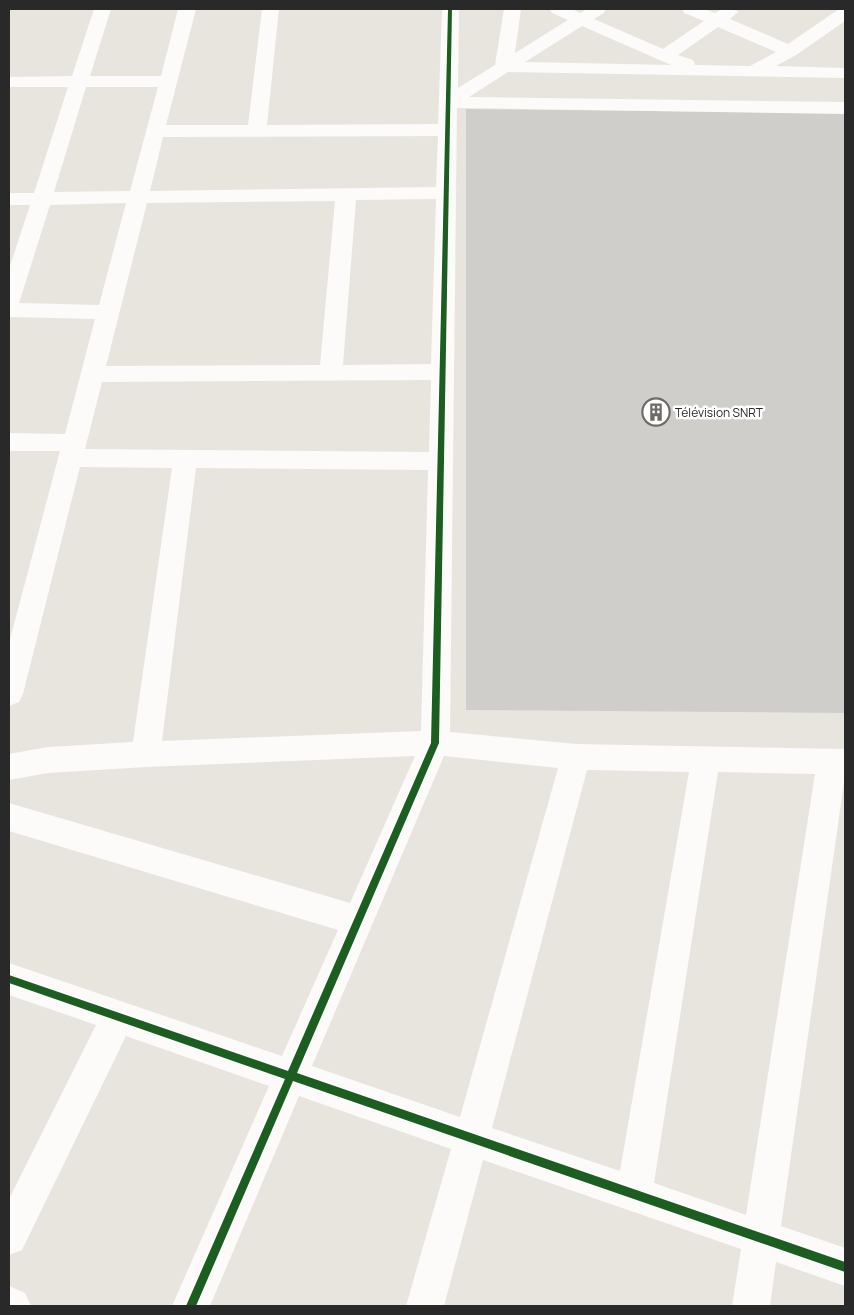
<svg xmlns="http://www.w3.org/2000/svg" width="854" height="1315" font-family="Manrope,sans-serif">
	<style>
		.building { fill: #d0ceca }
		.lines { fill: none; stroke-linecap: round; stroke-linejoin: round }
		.minor { fill: #fcfbfa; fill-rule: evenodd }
		.cycleway-casing { stroke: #fff; stroke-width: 3 }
		.cycleway { fill: #1b5e20; fill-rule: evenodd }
		.labels { text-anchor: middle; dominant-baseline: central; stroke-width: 5; stroke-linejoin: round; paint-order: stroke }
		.poi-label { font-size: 12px; fill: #292929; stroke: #fff; text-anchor: start }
	</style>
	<rect width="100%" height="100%" fill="#e8e5de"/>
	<path class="building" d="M466,109L845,113V713L466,710Z"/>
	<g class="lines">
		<g class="minor">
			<path d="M94,9H111L90,76H161L178,9H196L166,125H248L262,9H279L267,125L438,124L442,9H459L458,88L495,65L504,9H521L515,53L568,20L552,13L550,9H572L580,13L587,9H606L604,13L594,19L663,49L704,21L684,13L682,9H704L715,13L722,9H735L738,12L730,19L788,44L839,9H845V21L796,55L776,66L845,68V78L508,72L469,97L845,102V114L457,108L450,732L576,744L845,749V775L781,1226L845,1248V1286L776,1262L770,1306H732L741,1249L483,1160L444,1306H406L451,1149L299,1096L210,1306H172L269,1086L126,1036L22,1250L9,1255V1199L96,1025L9,995V963L282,1056L338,930L9,831V803L350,903L415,756L146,767L48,773L9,780V754L48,747L133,742L172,468L80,467L23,694L19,702L9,706V643L60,451H9V433L65,434L95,319L9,317V269L30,205H9V193H34L68,87H9V77L72,76ZM582,26L671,65L525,62ZM718,27L776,52L750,66L695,65L693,60L678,55ZM86,87H158L130,191L54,192ZM438,136L436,187L150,191L163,137ZM436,199L431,364L343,365L356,200ZM335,201L320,365L106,366L147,203ZM126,203L99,305L19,303L50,205ZM431,380L429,452L85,449L102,382ZM196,468L428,470L421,731L162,741ZM444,756L558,768L460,1117L312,1066ZM587,770L689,772L620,1171L492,1128ZM718,772L815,774L746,1215L654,1183Z"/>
			<path d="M9,1286L25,1293L31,1306H9Z"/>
		</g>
		<g class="cycleway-casing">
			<path id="cycleway" d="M448,9H452L439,743L297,1073L845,1262V1272L293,1081L196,1306H186L285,1079L9,983V975L288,1071L431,743Z"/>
		</g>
		<use href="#cycleway" class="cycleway"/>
	</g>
	<defs>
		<g id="building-ring" transform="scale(1.4375)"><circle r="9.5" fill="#fff" stroke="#6c6b68" stroke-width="1.5"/><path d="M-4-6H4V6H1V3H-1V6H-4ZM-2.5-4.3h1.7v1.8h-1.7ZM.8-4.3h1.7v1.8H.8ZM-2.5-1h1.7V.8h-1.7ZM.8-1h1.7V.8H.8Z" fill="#6c6b68"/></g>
	</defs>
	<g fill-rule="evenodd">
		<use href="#building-ring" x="656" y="412"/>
	</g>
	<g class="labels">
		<g class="poi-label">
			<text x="675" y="412">Télévision SNRT</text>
		</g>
	</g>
	<rect width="854" height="1315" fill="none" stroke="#292929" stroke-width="20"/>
</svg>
